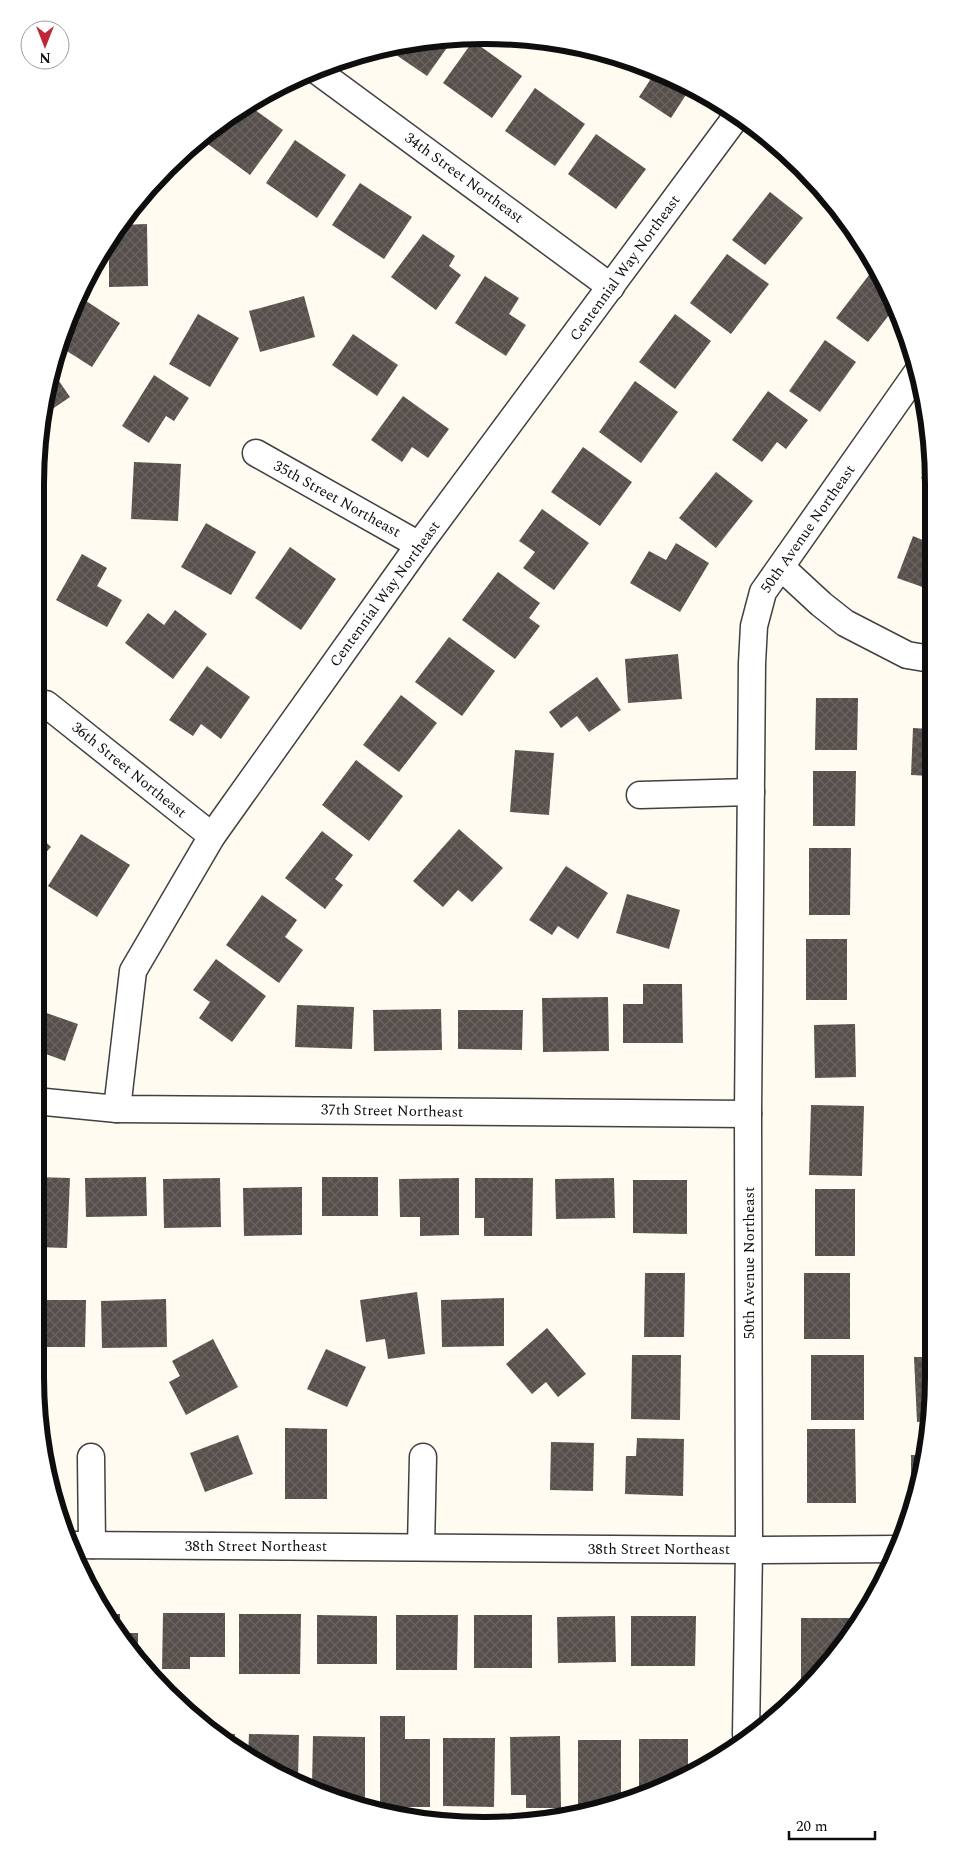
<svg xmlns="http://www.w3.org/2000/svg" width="969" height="1861" font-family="Spectral,serif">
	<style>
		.building { fill: url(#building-cross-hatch) }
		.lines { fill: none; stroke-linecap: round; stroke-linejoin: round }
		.minor-casing { stroke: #414141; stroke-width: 29 }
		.minor { stroke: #fff; stroke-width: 26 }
		.labels { text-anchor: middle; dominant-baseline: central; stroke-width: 5; stroke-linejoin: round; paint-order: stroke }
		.street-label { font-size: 15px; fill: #0e0e0e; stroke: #fff }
		.rim { fill: none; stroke: #0e0e0e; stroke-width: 6 }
	</style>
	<defs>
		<pattern id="building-cross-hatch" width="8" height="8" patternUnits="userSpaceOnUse" patternTransform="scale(1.25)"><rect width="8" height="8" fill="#574f4b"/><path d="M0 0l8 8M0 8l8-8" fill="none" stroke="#6a6461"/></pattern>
	</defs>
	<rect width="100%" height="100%" fill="#fffbf0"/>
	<g class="building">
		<path d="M445,38L451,42L427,76L386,48L426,39Z"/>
		<path d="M473,41L522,76L492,118L443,83Z"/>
		<path d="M656,71L684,81L691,87L671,118L639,97Z"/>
		<path d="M535,88L585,124L555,166L505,131Z"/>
		<path d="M248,105L283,130L250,175L201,139L237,112L241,115Z"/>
		<path d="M596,134L646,169L616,209L568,174Z"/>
		<path d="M295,140L346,175L317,218L266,183Z"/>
		<path d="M360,183L412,217L384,259L332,225Z"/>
		<path d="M770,192L803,218L765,265L732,240Z"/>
		<path d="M147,224L148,286L109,287V242L119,225Z"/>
		<path d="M423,234L455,256L449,266L461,275L436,310L391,277Z"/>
		<path d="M727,254L769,284L731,334L690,303Z"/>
		<path d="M869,275L886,289L896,306L868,342L836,318Z"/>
		<path d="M485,276L519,298L509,314L526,325L506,356L455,323Z"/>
		<path d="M304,296L315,337L260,352L249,311Z"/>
		<path d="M83,299L120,323L92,367L59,346L67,323Z"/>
		<path d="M198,314L239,338L210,387L169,364Z"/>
		<path d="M675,314L711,341L675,389L639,362Z"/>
		<path d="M353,334L398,365L377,396L332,365Z"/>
		<path d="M825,340L856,362L820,412L789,391Z"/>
		<path d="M50,368L70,397L42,416L46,397Z"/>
		<path d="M154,375L189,398L174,421L166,416L149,443L122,426Z"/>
		<path d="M635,381L678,412L641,463L599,432Z"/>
		<path d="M768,391L808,420L786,449L777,442L762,462L732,440Z"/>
		<path d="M403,396L449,429L428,458L412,447L402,462L371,440Z"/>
		<path d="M583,447L632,482L600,526L551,492Z"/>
		<path d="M134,462L181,464L178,521L131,519Z"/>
		<path d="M930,467V485L921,478Z"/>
		<path d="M716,472L753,501L716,548L679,518Z"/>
		<path d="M542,509L589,543L554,590L523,568L535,552L519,541Z"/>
		<path d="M206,523L256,552L231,595L181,567Z"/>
		<path d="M913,536L930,543L931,590L897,578Z"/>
		<path d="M676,543L709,563L680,612L630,583L649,551L666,560Z"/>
		<path d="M290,547L336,579L301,630L255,598Z"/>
		<path d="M82,554L107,568L97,586L122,600L107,627L56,600Z"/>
		<path d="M498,572L540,603L529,618L540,626L515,659L462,620Z"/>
		<path d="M175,610L207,634L173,679L125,643L148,613L164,625Z"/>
		<path d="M36,614L43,618L36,629Z"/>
		<path d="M449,637L495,671L462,716L415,682Z"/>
		<path d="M678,654L682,699L628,703L625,659Z"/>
		<path d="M207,666L250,697L221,739L201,724L193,736L169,720Z"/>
		<path d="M597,677L621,710L589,732L577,716L561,728L549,712Z"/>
		<path d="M401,695L437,723L399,772L363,745Z"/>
		<path d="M816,698H858L857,750H815Z"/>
		<path d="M913,728L931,729V776L911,775Z"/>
		<path d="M515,750L554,753L549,815L510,812Z"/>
		<path d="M356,760L403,796L369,841L322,805Z"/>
		<path d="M813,771H856L855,826H813Z"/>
		<path d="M459,829L503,868L472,902L458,890L443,907L413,881Z"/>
		<path d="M322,831L353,855L335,879L343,885L325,909L285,878Z"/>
		<path d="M36,833L51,847L36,863Z"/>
		<path d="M81,834L130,865L97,917L48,886Z"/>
		<path d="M809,848H851L850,915H809Z"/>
		<path d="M566,866L608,893L578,939L558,926L552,935L529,920Z"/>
		<path d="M627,894L680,910L669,949L616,933Z"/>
		<path d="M262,895L297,920L285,937L303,950L279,983L226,945Z"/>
		<rect x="806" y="939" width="41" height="61"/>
		<path d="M927,950H932V1014L923,1013Z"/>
		<path d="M216,959L266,996L232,1042L199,1018L210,1002L193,990Z"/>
		<path d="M643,984H682L683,1043H623V1004H643Z"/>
		<path d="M608,997L609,1051L543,1052L542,998Z"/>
		<path d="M297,1005L354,1007L352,1049L295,1047Z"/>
		<path d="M35,1009L78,1024L65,1061L35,1050Z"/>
		<path d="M441,1009L442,1050L374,1051L373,1010Z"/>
		<path d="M458,1010H523L522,1050L458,1049Z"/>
		<path d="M855,1024L856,1077L815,1078L814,1025Z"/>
		<path d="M811,1105L864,1106L862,1176L809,1175Z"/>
		<path d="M35,1177L70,1178L67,1248L35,1247Z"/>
		<path d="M146,1177L147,1216L86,1217L85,1178Z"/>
		<rect x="322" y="1177" width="56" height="39"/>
		<path d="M220,1178L221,1227L164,1228L163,1179Z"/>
		<path d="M459,1178V1235L420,1236V1217H400L399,1179Z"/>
		<path d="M475,1178H533L532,1236H484V1218H475Z"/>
		<path d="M614,1178L615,1218L556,1219L555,1179Z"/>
		<path d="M633,1180H687V1234L633,1233Z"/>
		<path d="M302,1187V1235L244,1236L243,1188Z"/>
		<rect x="815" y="1189" width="40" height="67"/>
		<path d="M927,1192H932L933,1257H928Z"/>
		<path d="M645,1273H685L684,1337H644Z"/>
		<rect x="804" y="1273" width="46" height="66"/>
		<path d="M924,1275H933V1340L923,1339Z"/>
		<path d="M417,1292L425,1354L388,1359L385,1339L366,1342L360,1300Z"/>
		<path d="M504,1298V1346L442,1347L441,1300Z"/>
		<path d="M166,1299L167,1347L102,1348L101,1301Z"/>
		<path d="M35,1300H86L85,1347H35Z"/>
		<path d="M547,1328L586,1374L558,1397L546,1382L532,1394L506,1364Z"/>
		<path d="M213,1339L238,1387L186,1415L169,1382L180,1376L172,1361Z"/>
		<path d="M326,1349L366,1367L347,1407L307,1389Z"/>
		<path d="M632,1355H681L680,1420L631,1419Z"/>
		<rect x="811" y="1355" width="53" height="65"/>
		<path d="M914,1357H933V1406L930,1421L917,1422Z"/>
		<path d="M285,1428L327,1429V1499H285Z"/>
		<path d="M807,1429H855L856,1503H807Z"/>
		<path d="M238,1435L253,1474L205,1492L190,1453Z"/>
		<path d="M637,1438L684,1439L683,1496L625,1494L626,1456H636Z"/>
		<path d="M551,1442L594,1443L593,1491L550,1490Z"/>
		<path d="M911,1455H925L918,1495H911Z"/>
		<path d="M163,1613H225V1657H190V1669H162Z"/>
		<path d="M109,1614H120V1633H138V1659L128,1650Z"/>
		<path d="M239,1614H301L300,1674H239Z"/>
		<path d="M317,1615L377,1616V1664H317Z"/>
		<path d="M396,1615H458L457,1670H396Z"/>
		<rect x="474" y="1615" width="58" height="53"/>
		<path d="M615,1616L616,1662L558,1663L557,1617Z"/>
		<path d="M631,1616H696L695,1666H631Z"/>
		<path d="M801,1618H857L812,1680H801Z"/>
		<path d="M380,1716H405V1739H430V1807H380Z"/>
		<path d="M217,1733L235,1734L234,1750Z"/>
		<path d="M249,1734L299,1735L298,1779L248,1756Z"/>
		<path d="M313,1736L365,1737V1805H356L312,1785Z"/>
		<path d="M560,1736L561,1808H526V1795H511L510,1737Z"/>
		<path d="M443,1738H495L494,1807L443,1806Z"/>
		<path d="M639,1739H688V1776L683,1780L639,1793Z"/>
		<path d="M578,1740H621V1799L590,1808H578Z"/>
	</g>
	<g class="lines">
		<g class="minor-casing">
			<g id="minor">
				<path d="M316,70L611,287"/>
				<path d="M256,453L419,545"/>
				<path d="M781,567L821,604L845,623L907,655L931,659"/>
				<path d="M46,704L212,836"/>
				<path d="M640,795L751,792"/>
				<path d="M35,1101L117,1109L748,1114"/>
				<path d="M117,1109L133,971L212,836L419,545L736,117"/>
				<path d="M91,1457L92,1545"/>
				<path d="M72,1545L749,1550L898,1549"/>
				<path d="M421,1547L423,1457"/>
				<path d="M746,1734L749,1550L748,1114L752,663L754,626L763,592L916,374"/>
			</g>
		</g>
		<use href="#minor" class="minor"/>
	</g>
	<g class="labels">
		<g class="street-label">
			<text transform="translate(464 178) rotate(36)">34th Street Northeast</text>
			<text transform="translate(625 268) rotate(-54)">Centennial Way Northeast</text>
			<text transform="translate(337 499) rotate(29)">35th Street Northeast</text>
			<text transform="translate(808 529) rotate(-55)">50th Avenue Northeast</text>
			<text transform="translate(385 594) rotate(-54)">Centennial Way Northeast</text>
			<text transform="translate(129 770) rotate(39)">36th Street Northeast</text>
			<text transform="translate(392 1111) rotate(1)">37th Street Northeast</text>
			<text transform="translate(749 1263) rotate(-90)">50th Avenue Northeast</text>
			<text x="256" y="1546">38th Street Northeast</text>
			<text x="659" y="1549">38th Street Northeast</text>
		</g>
	</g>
	<path d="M0 0H969V1861H0ZM484 44H485A440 440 0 0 1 925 484V1377A440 440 0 0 1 485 1817H484A440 440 0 0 1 44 1377V484A440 440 0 0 1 484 44Z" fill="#fff" fill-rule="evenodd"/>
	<path class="rim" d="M484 44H485A440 440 0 0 1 925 484V1377A440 440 0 0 1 485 1817H484A440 440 0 0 1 44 1377V484A440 440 0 0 1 484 44Z"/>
	<g transform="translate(45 45) rotate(180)"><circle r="24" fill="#ffffff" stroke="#9f9f9f"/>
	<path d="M0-4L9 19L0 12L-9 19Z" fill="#bd2737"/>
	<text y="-8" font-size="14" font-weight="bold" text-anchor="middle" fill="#0e0e0e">N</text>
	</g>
	<path d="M789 1831v8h86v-8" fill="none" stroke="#0e0e0e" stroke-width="2.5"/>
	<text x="796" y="1831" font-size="15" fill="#0e0e0e" stroke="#ffffff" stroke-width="4" paint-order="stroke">20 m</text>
</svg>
